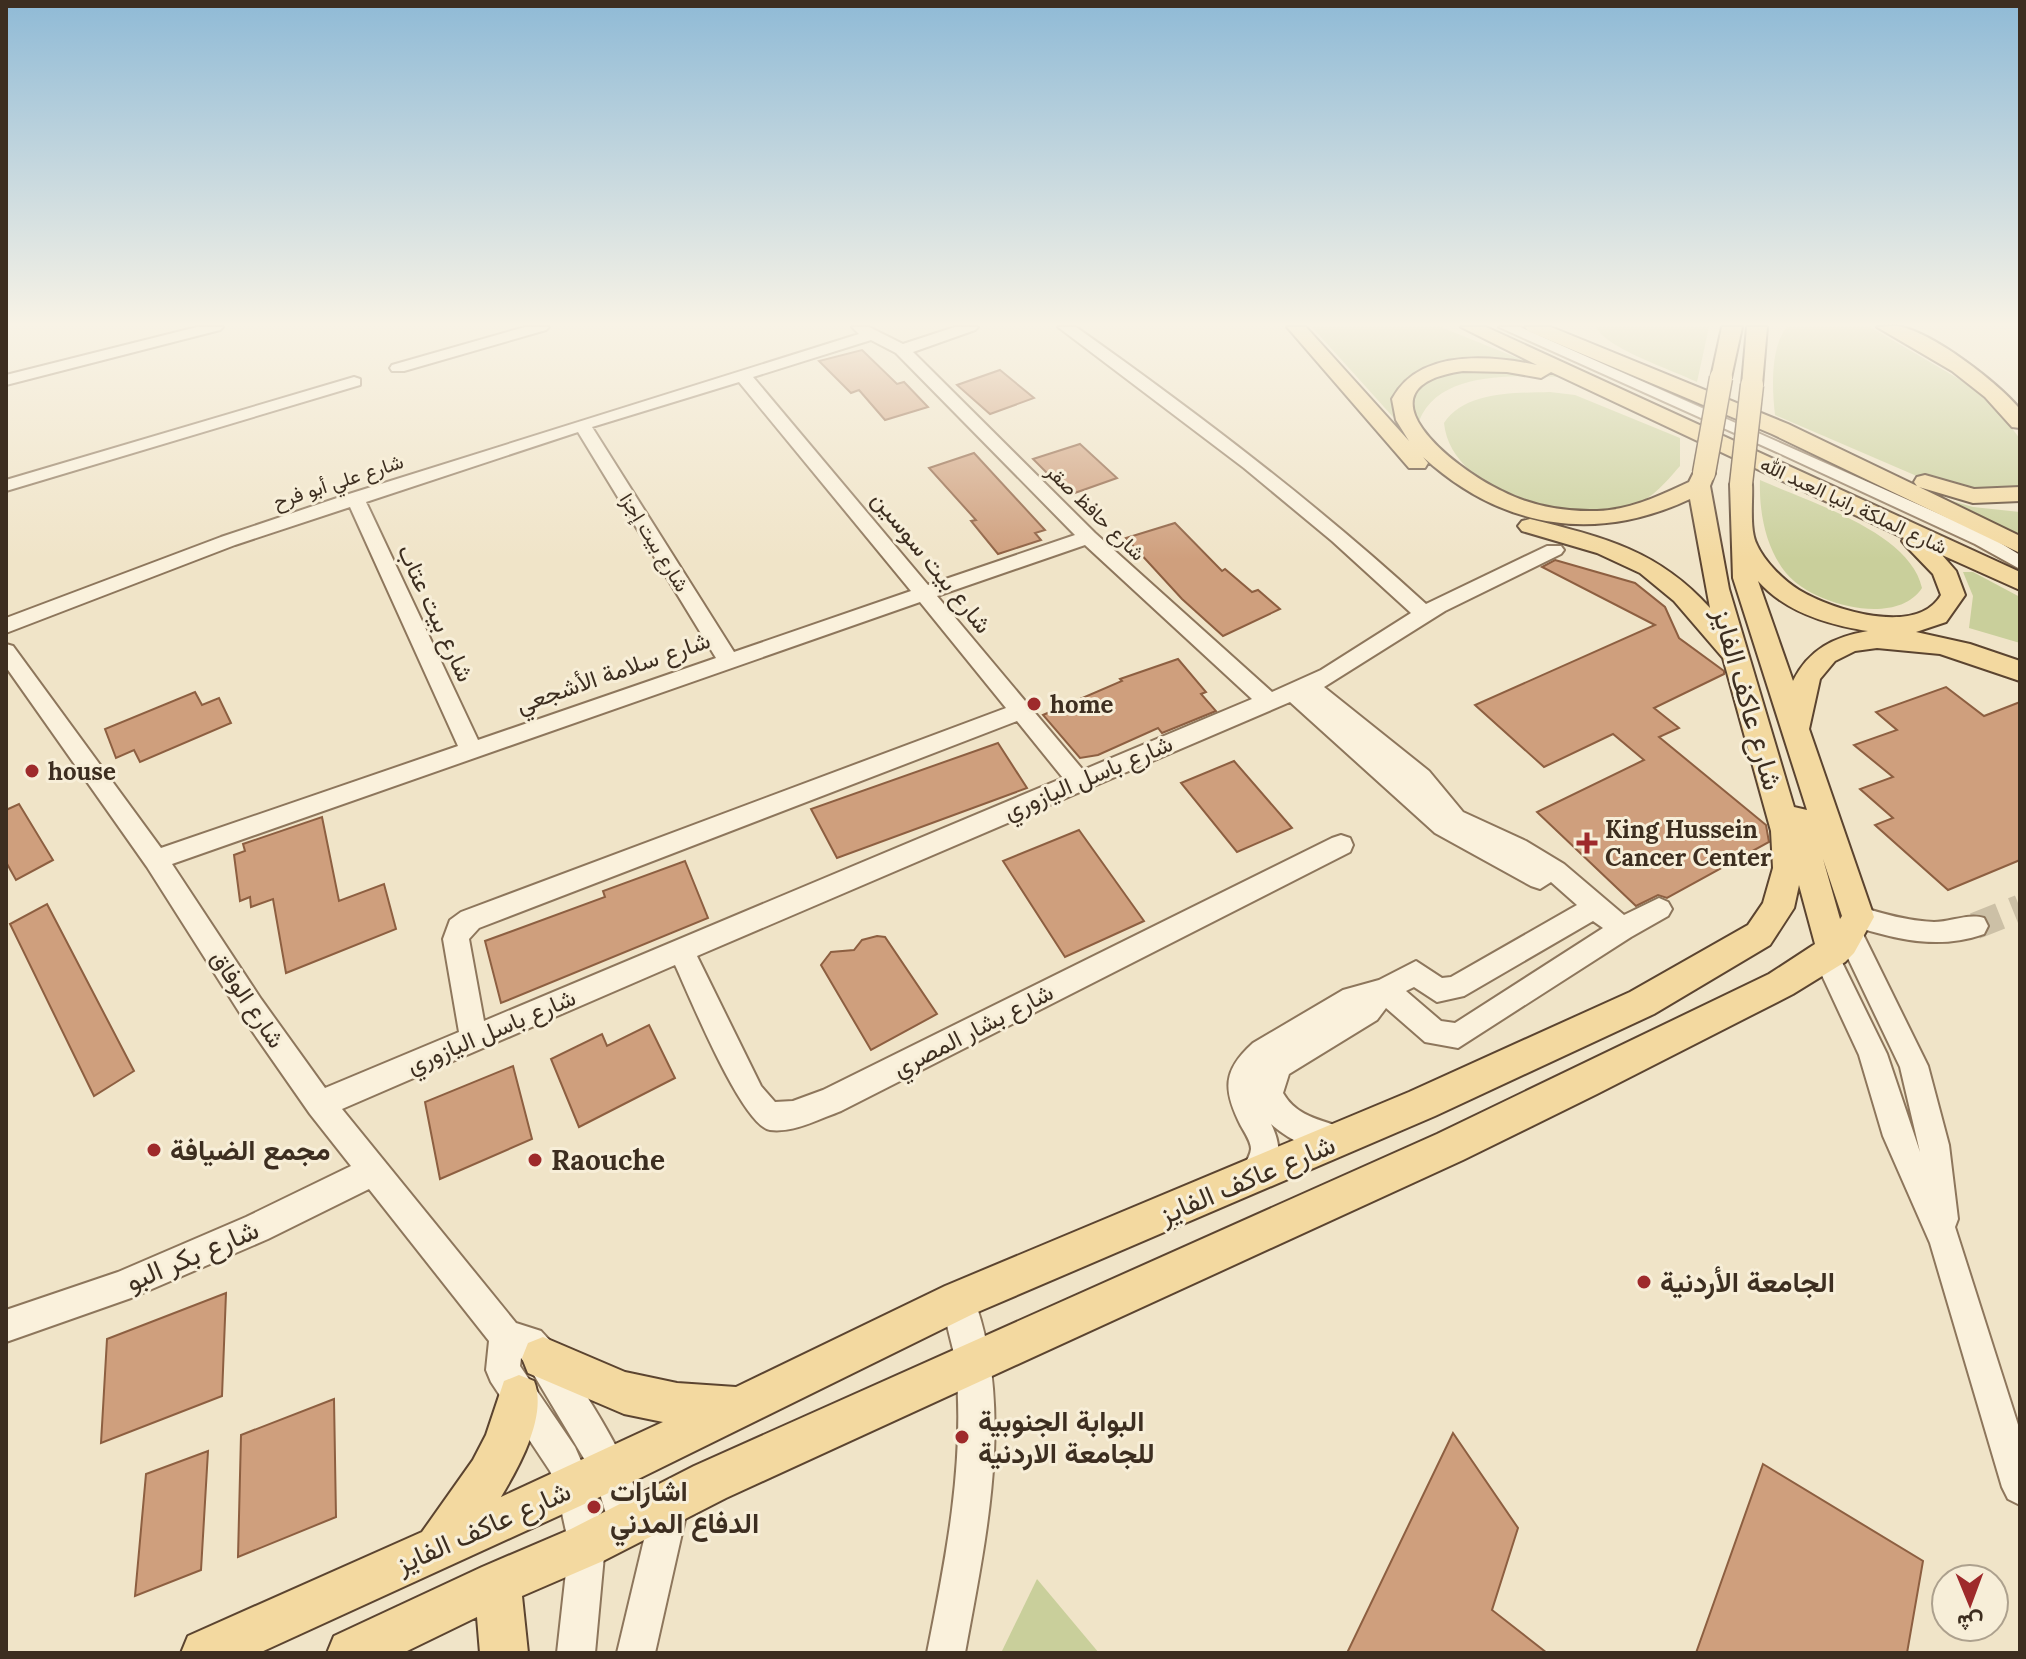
<svg xmlns="http://www.w3.org/2000/svg" width="2026" height="1659" font-family="Lora,Vazirmatn,serif">
	<style>
		.green { fill: #c9cf9b }
		.building { fill: #cf9f7d; stroke: #8d5f41; stroke-width: 2 }
		.lines { fill: none; stroke-linecap: round; stroke-linejoin: round }
		.minor-tunnel { stroke: #ccc0a6; stroke-width: 27; stroke-dasharray: 27 14; stroke-linecap: butt }
		.minor-casing { stroke: #8d765c; stroke-width: 4 }
		.major-casing { stroke: #5b4430; stroke-width: 4 }
		.minor { fill: #faf1dc; fill-rule: evenodd }
		.major { fill: #f3d9a0; fill-rule: evenodd }
		.major-bridge-casing { stroke: #5b4430; stroke-width: 25; stroke-linecap: butt }
		.major-bridge { stroke: #f3d9a0; stroke-width: 22 }
		.poi-dot { fill: #9e2a2b; stroke: #f7eed8; stroke-width: 3 }
		.labels { text-anchor: middle; dominant-baseline: central; stroke-width: 6; stroke-linejoin: round; paint-order: stroke }
		.far-street-label { font-size: 20px; fill: #3d2e20; stroke: #f7eed8 }
		.street-label { font-size: 24px; fill: #3d2e20; stroke: #f7eed8 }
		.poi-label { font-size: 24px; font-weight: bold; fill: #3d2e20; stroke: #f7eed8; text-anchor: start }
		.near-street-label { font-size: 28px; fill: #3d2e20; stroke: #f7eed8 }
		.near-poi-label { font-size: 28px; font-weight: bold; fill: #3d2e20; stroke: #f7eed8; text-anchor: start }
	</style>
	<rect width="100%" height="100%" fill="#f0e4c8"/>
	<g class="green">
		<path d="M1312,327H1441L1564,377C1519,376 1439,369 1419,421L1402,427Z"/>
		<path d="M1596,327H1709L1697,382C1673,370 1607,349 1596,327Z"/>
		<path d="M1787,327H1870L1976,389L1997,408L2020,439V486L2008,492L1979,494L1926,480L1775,415C1772,389 1770,347 1787,327Z"/>
		<path d="M1550,392L1575,395L1680,438V466C1664,484 1651,501 1627,507C1570,522 1451,494 1444,423C1465,391 1516,393 1550,392Z"/>
		<path d="M1760,480C1809,502 1910,532 1922,588C1896,628 1811,604 1786,573C1765,547 1759,511 1760,480Z"/>
		<path d="M1935,496L1973,507L2020,512V536Z"/>
		<path d="M1963,572H1973L2020,597V643L1969,628L1973,596Z"/>
		<path d="M1037,1579L1099,1653H1001Z"/>
	</g>
	<g class="building">
		<path d="M862,350L897,384L904,382L928,407L885,420L859,390L851,393L819,361Z"/>
		<path d="M1000,370L1034,398L990,414L957,385Z"/>
		<path d="M1080,444L1117,478L1069,495L1033,459Z"/>
		<path d="M974,453L1045,530L1035,533L1041,540L998,554L971,521L976,520L929,468Z"/>
		<path d="M1175,523L1222,571L1225,569L1252,592L1258,590L1280,609L1223,636L1182,599L1126,538Z"/>
		<path d="M1555,560L1635,583L1665,607L1679,638L1724,671V674L1654,708L1679,728L1659,737L1766,825L1769,842L1667,898L1658,895L1636,906L1537,812L1644,760L1613,734L1544,767L1475,705L1655,625L1542,567Z"/>
		<path d="M1178,659L1206,692L1201,694L1216,711L1162,733L1158,728L1098,755L1080,758L1043,715L1122,681L1120,679Z"/>
		<path d="M1946,687L1984,716L2020,702V860L1948,890L1875,825L1893,818L1860,789L1893,777L1854,745L1897,730L1876,712Z"/>
		<path d="M195,692L202,705L219,698L231,723L140,762L134,750L116,758L105,729Z"/>
		<path d="M998,743L1027,788L837,858L811,809Z"/>
		<path d="M1234,761L1292,828L1237,852L1181,783Z"/>
		<path d="M19,804L53,860L16,880L6,862V810Z"/>
		<path d="M322,817L339,901L384,884L396,929L286,973L273,899L251,907L250,897L240,901L234,855L245,851L243,844Z"/>
		<path d="M1079,830L1144,921L1065,957L1003,861Z"/>
		<path d="M685,861L708,918L501,1003L485,941L605,897L603,891Z"/>
		<path d="M47,904L134,1071L94,1096L10,924Z"/>
		<path d="M877,936L885,937L937,1014L871,1050L821,965L831,952L854,950L862,940Z"/>
		<path d="M649,1025L675,1078L579,1127L551,1059L602,1034L607,1046Z"/>
		<path d="M513,1066L532,1139L440,1179L425,1102Z"/>
		<path d="M226,1293L222,1396L101,1443L107,1339Z"/>
		<path d="M334,1399L336,1517L238,1557L241,1435Z"/>
		<path d="M1453,1433L1518,1528L1492,1610L1547,1653H1347Z"/>
		<path d="M208,1451L201,1570L135,1596L146,1474Z"/>
		<path d="M1763,1464L1923,1561L1907,1653H1696Z"/>
	</g>
	<g class="lines">
		<path class="minor-tunnel" d="M1975,926L2020,908"/>
		<g class="minor-casing">
			<g id="minor">
				<path d="M197,327H223L220,330L6,385V375Z"/>
				<path d="M525,327H549L546,330L404,371H392L390,368L392,365Z"/>
				<path d="M852,327H869L903,344L955,327H978L975,330L913,352L1095,533L1272,692L1321,670L1411,613L1332,541L1244,468L1058,327H1076C1197,413 1316,503 1426,604L1547,546H1561L1564,550L1561,554L1445,611L1324,687L1429,771L1463,812L1526,841L1564,864L1624,915L1659,898L1668,902L1672,909L1668,916L1631,937L1458,1048L1425,1042L1386,1008L1377,1020L1289,1074L1283,1093C1298,1119 1325,1120 1349,1130L1354,1140L1349,1150C1325,1160 1289,1140 1271,1124C1284,1149 1282,1180 1252,1192L1241,1187L1237,1177C1241,1168 1250,1159 1251,1149C1251,1142 1245,1133 1241,1126C1223,1090 1222,1071 1253,1043L1343,990L1379,980L1416,961L1442,978L1451,977L1577,905L1551,882L1540,889L1531,886L1435,833L1290,702L697,956L761,1086L775,1102L793,1101L823,1090L1332,838L1341,835L1350,838L1353,845L1350,852L841,1111C819,1119 794,1133 770,1130C742,1126 689,995 675,965L342,1109L516,1323L541,1331L555,1346C579,1386 657,1493 639,1537L626,1542L613,1537L595,1477L531,1370L521,1358L520,1366L575,1447L592,1486L605,1545L595,1653H557L569,1545L556,1486L550,1471L491,1382L486,1370L489,1341L369,1189L268,1239L131,1298L6,1342V1310L118,1272L246,1217L351,1166L310,1114L241,1015L147,867L6,667V644L13,646L161,848L458,746L350,507L235,545L6,633V618L221,537L349,494L859,334ZM871,340L896,353L1075,535L928,585L753,377ZM739,382L911,591L734,652L592,427ZM578,432L716,658L478,740L366,502ZM1085,545L1252,699L1083,770L937,596ZM920,602L1006,708L461,912L450,920L443,939L459,1032L325,1088L261,999L172,864ZM1017,721L1063,778L484,1021L469,939L479,928ZM1593,921L1603,928L1455,1023L1441,1021L1406,991L1414,987L1437,1002L1464,996Z"/>
				<path d="M1499,327H1520L1989,536L2020,555V569L1975,544L1781,454Z"/>
				<path d="M354,377L360,379V385L6,491V480Z"/>
				<path d="M1858,906C1883,914 1908,921 1934,922C1950,922 1969,913 1984,918L1988,926L1984,934C1941,949 1903,941 1860,928L1928,1066L1949,1145L1958,1219L1955,1227L2020,1431V1505L2008,1499L2002,1487L1930,1243L1883,1136L1859,1055L1813,956L1817,948L1826,945L1835,948L1887,1054L1920,1152L1900,1067L1836,933L1840,925L1848,922L1845,917L1849,909Z"/>
				<path d="M959,1284L970,1289C1017,1402 986,1537 965,1653H927C946,1558 965,1463 956,1366C954,1342 938,1312 948,1289Z"/>
				<path d="M671,1484L684,1489L689,1502L655,1653H617L653,1502L658,1489Z"/>
			</g>
		</g>
		<g class="major-casing">
			<g id="major">
				<path d="M1287,327H1306L1409,441L1396,420L1392,399C1419,349 1488,355 1537,365L1461,327H1486L2020,572V590L1942,555L1956,571L1965,595L1946,622L1916,632L1970,644L2020,661V681L1940,654L1877,648L1855,651L1835,661L1820,679L1809,729L1874,917L1854,953L1845,962L1793,994L1597,1094L1463,1160L726,1498L603,1561L522,1596L528,1653H480L477,1617L403,1653H327L334,1636L482,1567L571,1529L694,1466L1437,1134L1769,974L1815,944L1799,885L1794,908L1770,945L1654,1014L1435,1116L973,1314L626,1485L259,1653H181L188,1636L422,1532L473,1460L486,1435L504,1381L519,1375L534,1381C548,1415 519,1467 501,1497L663,1422L624,1414L528,1373L522,1358L528,1343L543,1337L625,1372L677,1383L736,1387L945,1286L1409,1092L1630,992L1748,925L1763,903L1773,868L1771,831L1723,658L1674,601L1640,573L1597,553L1522,531L1518,526L1522,521L1530,519C1603,537 1658,550 1710,608L1690,499C1594,544 1501,528 1423,457L1428,463L1425,468H1409ZM1463,371L1507,372L1541,378L1551,372L1904,538L1902,541L1906,546L1933,574L1941,595C1917,637 1832,610 1799,590C1783,580 1765,562 1757,545C1749,530 1753,501 1752,484L1749,479H1733L1730,484L1733,578L1807,810L1794,807L1729,589L1710,486L1715,473L1712,468H1696L1689,482C1659,496 1630,510 1597,511C1564,512 1531,506 1502,491C1454,469 1351,387 1463,371ZM1758,581C1785,612 1829,625 1868,631C1834,637 1809,649 1793,681ZM1823,859L1842,916L1840,919Z"/>
				<path d="M1525,327H1551L1788,424L1917,486L1914,482L1917,477L1925,475L1974,489L2020,487V501L1973,503L1919,487L2020,536V553L1772,434L1528,331Z"/>
				<path d="M1722,327H1742L1731,378L1721,384L1711,378Z"/>
				<path d="M1747,327H1767L1762,385L1752,391L1742,385Z"/>
				<path d="M1877,327C1885,327 1895,325 1902,327C1936,335 1997,382 2020,409V428L2012,427L1985,397L1952,371Z"/>
			</g>
		</g>
		<use href="#minor" class="minor"/>
		<use href="#major" class="major"/>
		<g class="major-bridge-casing">
			<g id="major-bridge">
				<path d="M1704,473L1721,378"/>
				<path d="M1741,484L1752,385"/>
			</g>
		</g>
		<use href="#major-bridge" class="major-bridge"/>
	</g>
	<linearGradient id="sky" x2="0" y2="1"><stop stop-color="#8fbad6"/><stop offset="0.58" stop-color="#f8f3e6"/><stop offset="1" stop-color="#f8f3e6" stop-opacity="0"/></linearGradient>
	<rect width="2026" height="559" fill="url(#sky)"/>
	<g class="poi-dot">
		<circle cx="1034" cy="704" r="8"/>
		<circle cx="32" cy="771" r="8"/>
		<path d="M1583 831h8v8h8v8h-8v8h-8v-8h-8v-8h8z"/>
		<circle cx="154" cy="1150" r="8"/>
		<circle cx="535" cy="1160" r="8"/>
		<circle cx="1644" cy="1282" r="8"/>
		<circle cx="962" cy="1437" r="8"/>
		<circle cx="594" cy="1507" r="8"/>
	</g>
	<g class="labels">
		<g class="far-street-label">
			<text transform="translate(338 481) rotate(-18)">شارع علي أبو فرح</text>
			<text transform="translate(1854 505) rotate(25)">شارع الملكة رانيا العبد الله</text>
			<text transform="translate(1096 512) rotate(44)">شارع حافظ صقر</text>
			<text transform="translate(655 542) rotate(58)">شارع بيت إجزا</text>
		</g>
		<g class="street-label">
			<text transform="translate(932 562) rotate(51)">شارع بيت سوسين</text>
			<text transform="translate(436 613) rotate(65)">شارع بيت عتاب</text>
			<text transform="translate(613 672) rotate(-19)">شارع سلامة الأشجعي</text>
			<text transform="translate(1088 777) rotate(-23)">شارع باسل اليازوري</text>
			<text transform="translate(248 999) rotate(56)">شارع الوفاق</text>
			<text transform="translate(973 1030) rotate(-27)">شارع بشار المصري</text>
			<text transform="translate(491 1031) rotate(-23)">شارع باسل اليازوري</text>
		</g>
		<g class="poi-label">
			<text x="1050" y="704">home</text>
			<text x="48" y="771">house</text>
			<text x="1605" y="829">King Hussein<tspan x="1605" dy="28">Cancer Center</tspan></text>
		</g>
		<g class="near-street-label">
			<text transform="translate(1748 699) rotate(74)">شارع عاكف الفايز</text>
			<text transform="translate(1247 1179) rotate(-23)">شارع عاكف الفايز</text>
			<text transform="translate(192 1255) rotate(-23)">شارع بكر البو</text>
			<text transform="translate(483 1527) rotate(-24)">شارع عاكف الفايز</text>
		</g>
		<g class="near-poi-label">
			<text x="170" y="1150">مجمع الضيافة</text>
			<text x="551" y="1160">Raouche</text>
			<text x="1660" y="1282">الجامعة الأردنية</text>
			<text x="978" y="1421">البوابة الجنوبية<tspan x="978" dy="32">للجامعة الاردنية</tspan></text>
			<text x="610" y="1491">اشارات<tspan x="610" dy="32">الدفاع المدني</tspan></text>
		</g>
	</g>
	<rect width="2026" height="1659" fill="none" stroke="#3d2e20" stroke-width="16"/>
	<g transform="translate(1970 1603) rotate(179)"><circle r="38" fill="#f7eed8" stroke="#ada18e" stroke-width="2"/>
	<path d="M0-6L14 30L0 20L-14 30Z" fill="#9e2a2b"/>
	<text y="-12" font-size="22" font-weight="bold" text-anchor="middle" fill="#3d2e20">ش</text>
	</g>
</svg>
